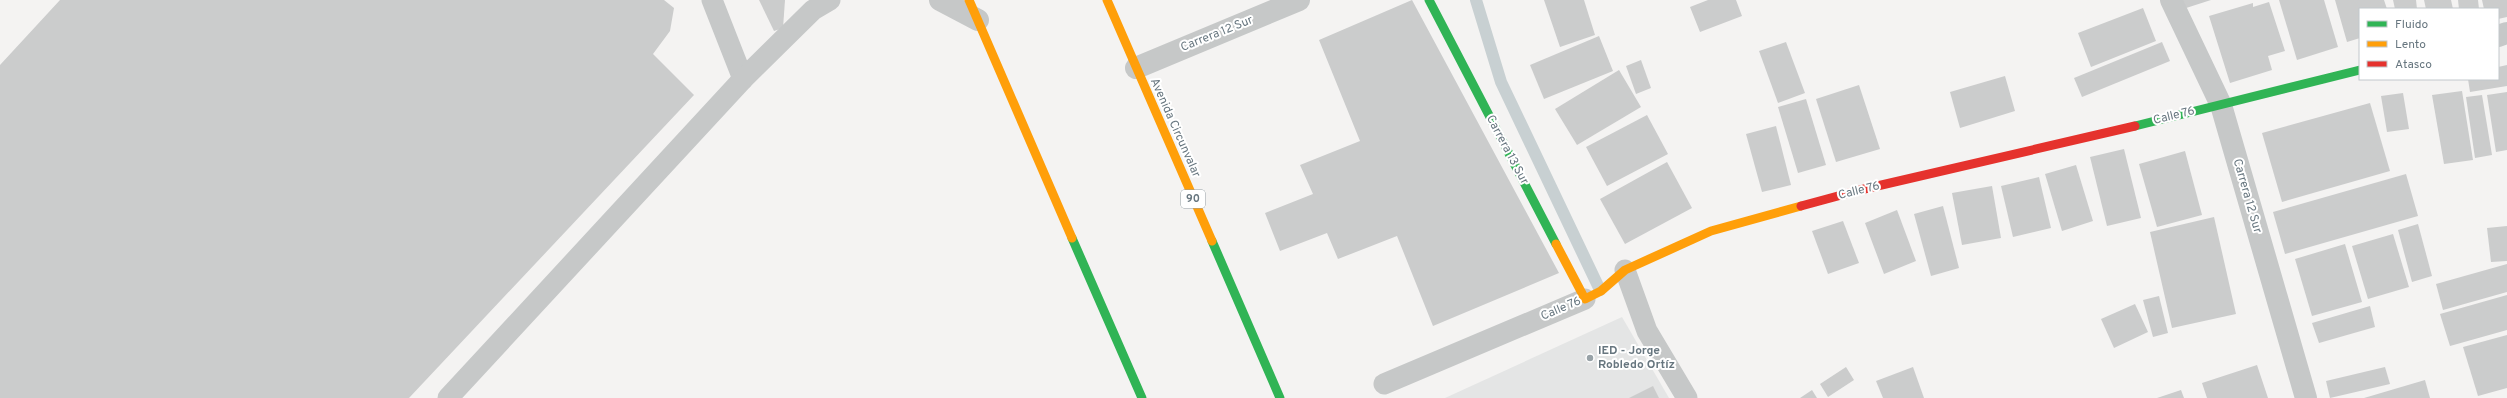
<svg xmlns="http://www.w3.org/2000/svg" width="2507" height="398" font-family="Overpass,sans-serif">
	<style>
		.built { fill: #e4e5e5 }
		.lines { fill: none; stroke-linecap: round; stroke-linejoin: round }
		.stream { stroke: #c8d0d2; stroke-width: 12 }
		.building { fill: #cbcccc }
		.lane { stroke: #c6c8c8; stroke-width: 21 }
		.street { stroke: #c6c8c8; stroke-width: 22 }
		.fast { stroke: #30b455; stroke-width: 9 }
		.slow { stroke: #ff9f0a; stroke-width: 9 }
		.jam { stroke: #e5322d; stroke-width: 9 }
		.poi-dot { fill: #98a2a7; stroke: #fff; stroke-width: 1.5 }
		.labels { text-anchor: middle; dominant-baseline: central; stroke-width: 4; stroke-linejoin: round; paint-order: stroke }
		.shield { fill: #fff; stroke: #959fa5; stroke-width: 1 }
		.shield-label { font-size: 11px; font-weight: bold; fill: #67767f }
		.street-label { font-size: 12px; fill: #67767f; stroke: #fff }
		.poi-label { font-size: 12px; font-weight: bold; fill: #67767f; stroke: #fff; text-anchor: start }
	</style>
	<rect width="100%" height="100%" fill="#f4f3f2"/>
	<path class="built" d="M1622,317L1669,398H1445Z"/>
	<g class="lines">
		<path class="stream" d="M1476,0L1501,82L1600,290"/>
	</g>
	<g class="building">
		<path d="M60,0H664L674,8L670,31L653,54L694,95L409,398H0V65Z"/>
		<path d="M759,0H785L783,28L774,31Z"/>
		<path d="M1412,0L1559,273L1433,326L1397,236L1338,259L1327,233L1280,251L1265,213L1313,194L1300,165L1360,141L1319,40Z"/>
		<path d="M1544,0H1584L1595,35L1560,47Z"/>
		<path d="M1708,0H1736L1742,16L1700,32L1690,7Z"/>
		<path d="M2180,0H2211L2183,9Z"/>
		<path d="M2279,0H2324L2338,47L2297,60Z"/>
		<path d="M2335,0H2384L2387,9H2360V38L2347,42Z"/>
		<path d="M2393,0H2416L2417,9H2395Z"/>
		<path d="M2424,0H2451L2453,9H2426Z"/>
		<path d="M2458,0H2478L2479,9H2459Z"/>
		<path d="M2482,0H2507V17L2498,19V9H2484Z"/>
		<path d="M2269,2L2285,51L2268,56L2272,70L2230,83L2209,16L2253,3V7Z"/>
		<path d="M2143,8L2156,41L2091,67L2078,33Z"/>
		<path d="M1599,36L1613,71L1544,99L1530,65Z"/>
		<path d="M1786,42L1805,93L1778,103L1759,51Z"/>
		<path d="M2162,42L2170,61L2082,97L2074,78Z"/>
		<path d="M1641,60L1651,88L1636,94L1626,66Z"/>
		<path d="M2507,65V86L2470,92L2468,79H2498V67Z"/>
		<path d="M1619,70L1641,107L1577,145L1555,109Z"/>
		<path d="M2005,76L2015,111L1960,128L1950,92Z"/>
		<path d="M1859,85L1880,149L1836,162L1816,99Z"/>
		<path d="M2462,91L2473,160L2444,164L2432,95Z"/>
		<path d="M2507,92V150L2496,152L2487,95Z"/>
		<path d="M2403,93L2409,129L2387,132L2381,96Z"/>
		<path d="M2482,95L2492,155L2475,158L2466,97Z"/>
		<path d="M1806,99L1826,165L1798,173L1778,107Z"/>
		<path d="M2370,103L2390,171L2282,202L2262,133Z"/>
		<path d="M1647,115L1668,154L1607,186L1586,147Z"/>
		<path d="M1776,126L1791,185L1762,192L1746,134Z"/>
		<path d="M2124,149L2141,218L2107,226L2090,157Z"/>
		<path d="M2185,151L2202,215L2157,227L2139,164Z"/>
		<path d="M1667,162L1692,208L1625,244L1600,199Z"/>
		<path d="M2076,165L2093,221L2062,231L2045,174Z"/>
		<path d="M2406,174L2418,216L2285,254L2273,212Z"/>
		<path d="M2039,177L2051,228L2013,237L2001,186Z"/>
		<path d="M1992,186L2001,238L1962,245L1952,193Z"/>
		<path d="M1943,206L1959,268L1931,276L1914,214Z"/>
		<path d="M1897,210L1916,261L1884,274L1865,223Z"/>
		<path d="M2214,217L2236,314L2172,328L2150,232Z"/>
		<path d="M1843,221L1859,263L1828,274L1812,231Z"/>
		<path d="M2418,224L2432,276L2412,282L2398,230Z"/>
		<path d="M2507,226V261L2491,262L2487,228Z"/>
		<path d="M2393,234L2409,287L2368,299L2352,246Z"/>
		<path d="M2345,244L2362,302L2312,316L2295,259Z"/>
		<path d="M2507,264V292L2443,310L2436,284Z"/>
		<path d="M2507,295V330L2450,346L2440,314Z"/>
		<path d="M2159,296L2168,333L2153,337L2143,300Z"/>
		<path d="M2135,304L2148,332L2114,348L2101,319Z"/>
		<path d="M2370,306L2375,327L2319,343L2312,323Z"/>
		<path d="M2507,335V388L2478,396L2463,347Z"/>
		<path d="M2257,365L2268,398H2207L2202,383Z"/>
		<path d="M1846,367L1854,380L1828,397L1820,384Z"/>
		<path d="M1913,367L1924,398H1883L1876,381Z"/>
		<path d="M2385,367L2390,384L2330,398L2326,381Z"/>
		<path d="M2425,380L2430,398H2364Z"/>
		<path d="M1653,386L1659,398H1629Z"/>
		<path d="M1812,390L1817,398H1800Z"/>
		<path d="M2181,390L2184,398H2157Z"/>
	</g>
	<g class="lines">
		<g class="lane">
			<path d="M712,0L743,79"/>
			<path d="M1625,270L1647,331L1687,398"/>
			<path d="M1384,384L1585,299"/>
			<path d="M448,398L743,79L813,10L830,0"/>
		</g>
		<g class="street">
			<path d="M940,0L978,20"/>
			<path d="M2171,0L2221,105L2306,398"/>
			<path d="M2498,36L2507,33"/>
			<path d="M1136,68L1299,0"/>
		</g>
		<g class="fast">
			<path d="M1429,0L1556,244"/>
			<path d="M2135,126L2360,70"/>
			<path d="M1072,238L1142,398"/>
			<path d="M1212,241L1280,398"/>
		</g>
		<g class="slow">
			<path d="M969,0L1072,238"/>
			<path d="M1107,0L1212,241"/>
			<path d="M1556,244L1585,299L1601,291L1625,270L1711,231L1801,206"/>
		</g>
		<path class="jam" d="M1801,206L1860,190L2135,126"/>
	</g>
	<circle class="poi-dot" cx="1590" cy="358" r="4"/>
	<g class="labels">
		<rect class="shield" x="1181" y="190" width="24" height="18" rx="3"/>
		<g class="shield-label">
			<text x="1193" y="199">90</text>
		</g>
		<g class="street-label">
			<text transform="translate(1217 34) rotate(-22)">Carrera 12 Sur</text>
			<text transform="translate(2174 116) rotate(-14)">Calle 76</text>
			<text transform="translate(1175 128) rotate(66)">Avenida Circunvalar</text>
			<text transform="translate(1507 150) rotate(62)">Carrera 13 Sur</text>
			<text transform="translate(1859 191) rotate(-14)">Calle 76</text>
			<text transform="translate(2247 196) rotate(74)">Carrera 12 Sur</text>
			<text transform="translate(1561 309) rotate(-23)">Calle 76</text>
		</g>
		<g class="poi-label">
			<text x="1598" y="351">IED - Jorge<tspan x="1598" dy="14">Robledo Ortíz</tspan></text>
		</g>
	</g>
	<rect x="2359" y="8" width="140" height="72" fill="#ffffff" stroke="#c2c8cc"/>
	<rect x="2367" y="21" width="20" height="6" fill="#30b455" stroke="#c2c8cc"/>
	<text x="2395" y="28" font-size="12" fill="#67767f">Fluido</text>
	<rect x="2367" y="41" width="20" height="6" fill="#ff9f0a" stroke="#c2c8cc"/>
	<text x="2395" y="48" font-size="12" fill="#67767f">Lento</text>
	<rect x="2367" y="61" width="20" height="6" fill="#e5322d" stroke="#c2c8cc"/>
	<text x="2395" y="68" font-size="12" fill="#67767f">Atasco</text>
</svg>
